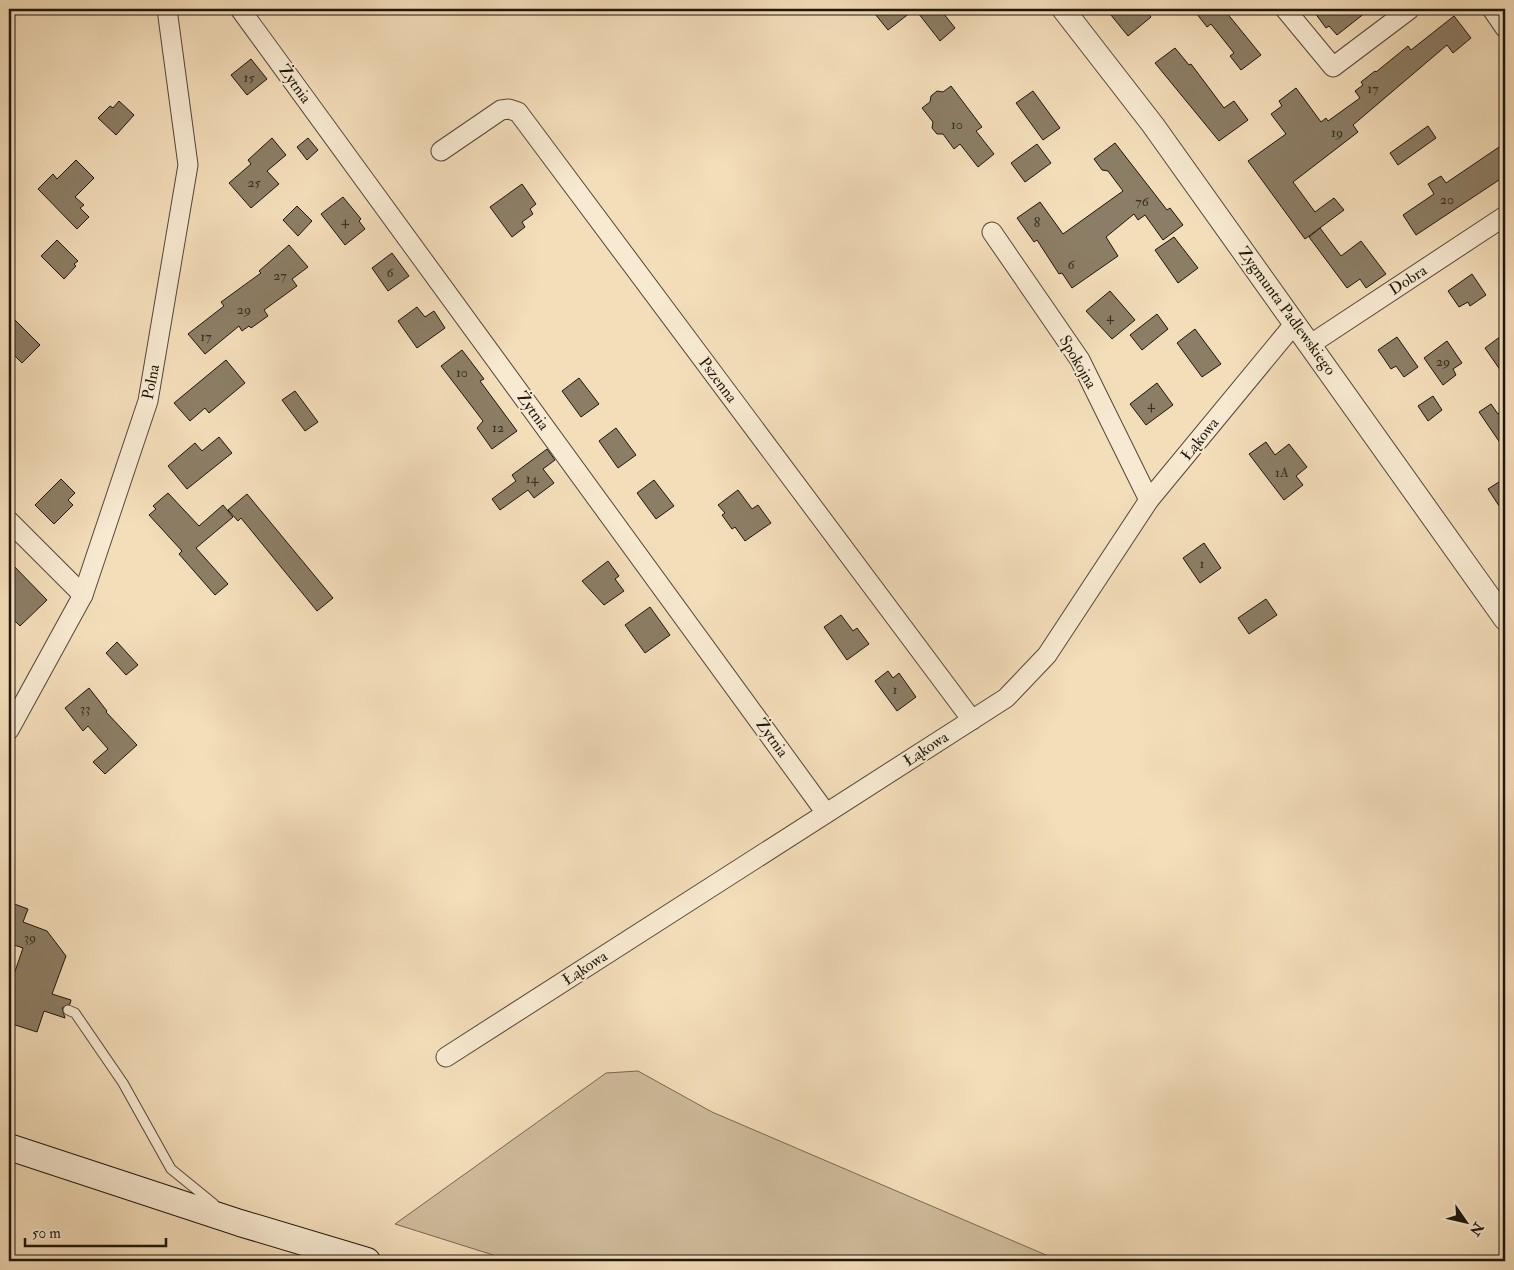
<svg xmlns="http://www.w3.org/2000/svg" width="1514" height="1270" font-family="'IM FELL Double Pica',serif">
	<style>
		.green { fill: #cfbc9c; stroke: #766954 }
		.building { fill: #8c7e66; stroke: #1c160c }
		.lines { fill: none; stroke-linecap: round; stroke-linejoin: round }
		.service-casing { stroke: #524838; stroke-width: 11 }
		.minor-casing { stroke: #524838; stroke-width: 21 }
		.tertiary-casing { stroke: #524838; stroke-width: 24 }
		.secondary-casing { stroke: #1c160c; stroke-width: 28 }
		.service { stroke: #f8ead2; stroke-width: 9 }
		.minor { stroke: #f8ead2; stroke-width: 19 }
		.tertiary { stroke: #f8ead2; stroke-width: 22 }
		.secondary { stroke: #f8ead2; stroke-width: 26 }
		.labels { text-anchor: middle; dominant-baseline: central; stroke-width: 4; stroke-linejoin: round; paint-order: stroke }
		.number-label { font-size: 14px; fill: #383022 }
		.street-label { font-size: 16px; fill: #1c160c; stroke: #f8ead2 }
	</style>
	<rect width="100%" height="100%" fill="#f4deba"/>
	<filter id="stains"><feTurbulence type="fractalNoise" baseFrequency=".004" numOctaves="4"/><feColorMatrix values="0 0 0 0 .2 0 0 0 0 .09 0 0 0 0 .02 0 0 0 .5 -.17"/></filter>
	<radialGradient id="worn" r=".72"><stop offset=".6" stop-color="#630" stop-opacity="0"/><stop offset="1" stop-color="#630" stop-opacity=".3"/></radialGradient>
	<path class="green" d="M638,1071L712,1112L1060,1261H512L395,1224L606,1073Z"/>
	<g class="building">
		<path d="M871,9H940L955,28L940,41L915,9L888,30Z"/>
		<path d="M1106,9H1145L1151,17L1128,36Z"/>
		<path d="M1193,9H1230L1226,12L1261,55L1241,70L1230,56L1234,53L1211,24L1207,27Z"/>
		<path d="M1312,9H1370L1337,35L1329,26L1326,28Z"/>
		<path d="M1454,16L1471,38L1453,53L1447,45L1353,125L1358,132L1293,182L1315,212L1334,198L1344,210L1305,239L1248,161L1286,134L1271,114L1282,106L1279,101L1296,88L1321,122L1326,118L1328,121L1360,98L1355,91L1363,85L1361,82L1375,71L1376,72L1408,46L1411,50Z"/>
		<path d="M1175,48L1189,65L1191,64L1224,108L1234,101L1248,120L1219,141L1155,63Z"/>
		<path d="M251,59L267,79L247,95L231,75Z"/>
		<path d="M951,86L982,127L976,131L994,154L978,167L960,144L954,149L943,134H937L932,128L933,122L922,108L930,102L931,96L937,91L943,92Z"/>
		<path d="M1033,91L1060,128L1043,140L1016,103Z"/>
		<path d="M119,101L134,115L116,135L98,118L110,106L113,108Z"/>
		<path d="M1428,126L1436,138L1398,165L1390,153Z"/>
		<path d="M272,138L286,155L267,171L279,184L251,208L229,183L251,164L248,160Z"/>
		<path d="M308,138L318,150L307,160L297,147Z"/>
		<path d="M1115,143L1167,210L1170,208L1183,225L1163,240L1145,215L1138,220L1134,214L1106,237L1118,256L1072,288L1062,273L1059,274L1037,240L1034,242L1017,218L1040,202L1063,234L1123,191L1108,171L1102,170L1094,159Z"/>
		<path d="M1505,143V176L1416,235L1403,215L1434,194L1428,184L1441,176L1446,183Z"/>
		<path d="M1037,144L1051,163L1025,182L1011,163Z"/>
		<path d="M76,160L94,178L75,197L84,205L80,208L89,217L77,229L38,189L53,174L57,179Z"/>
		<path d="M522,184L536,204L530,209L533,214L522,222L525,227L512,237L490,207Z"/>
		<path d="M343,197L361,219L359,221L365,229L345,245L321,214Z"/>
		<path d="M297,206L312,221L298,236L283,220Z"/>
		<path d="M1320,228L1341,256L1361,241L1386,274L1366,288L1360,279L1347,288L1309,237Z"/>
		<path d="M1174,237L1198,268L1178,283L1155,250Z"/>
		<path d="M57,240L78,261L74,264L76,266L64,279L41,256Z"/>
		<path d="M289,245L308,267L292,279L297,286L264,310L268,316L251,328L249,326L242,331L239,326L205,354L188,334L224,306L221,302L261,273L259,271Z"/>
		<path d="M392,253L409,276L388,291L372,268Z"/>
		<path d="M1472,274L1486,295L1470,306L1468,302L1459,307L1448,291Z"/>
		<path d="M1110,291L1135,320L1112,339L1086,311Z"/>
		<path d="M417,307L425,317L434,311L445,328L417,348L398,321Z"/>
		<path d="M9,314L40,345L22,363L9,350Z"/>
		<path d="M1157,314L1168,329L1142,350L1130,335Z"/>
		<path d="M1195,329L1221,364L1202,377L1177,343Z"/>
		<path d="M1505,333V377L1485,348Z"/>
		<path d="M1397,337L1418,367L1404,377L1396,366L1391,369L1378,350Z"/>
		<path d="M1447,341L1462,363L1453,369L1456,375L1443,385L1424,358Z"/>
		<path d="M462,350L484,379L480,381L517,431L492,449L477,428L483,421L441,366Z"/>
		<path d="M226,360L245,383L209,413L205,408L190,421L174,403Z"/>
		<path d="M579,378L599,404L581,417L562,391Z"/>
		<path d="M1157,383L1173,405L1146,425L1130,404Z"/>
		<path d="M295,391L318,422L305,431L282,400Z"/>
		<path d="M1433,396L1442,410L1428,421L1418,406Z"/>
		<path d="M1491,404L1498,414L1505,409V450L1479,412Z"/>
		<path d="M616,428L636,455L618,468L599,441Z"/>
		<path d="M219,437L232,453L187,489L168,466L195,443L202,451Z"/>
		<path d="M1266,442L1275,455L1289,444L1307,467L1296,476L1303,485L1284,500L1249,454Z"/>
		<path d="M547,449L555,460L543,469L554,483L534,498L528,490L500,510L492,499L516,481L512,475Z"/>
		<path d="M1505,478V515L1488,489Z"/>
		<path d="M61,479L75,493L68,500L73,505L54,524L35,505Z"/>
		<path d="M654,480L674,506L656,519L637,493Z"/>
		<path d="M738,490L752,509L758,505L771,523L745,541L735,527L732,529L722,515L725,513L718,505Z"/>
		<path d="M168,493L199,526L223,505L233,517L196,548L228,584L215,595L179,554L182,551L149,515L156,509L153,506Z"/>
		<path d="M247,494L333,598L317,611L241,518L238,521L228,510Z"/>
		<path d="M1204,543L1221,568L1200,583L1183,558Z"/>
		<path d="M9,561L47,600L20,626L9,615Z"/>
		<path d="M608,561L619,576L615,579L624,591L604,605L582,581Z"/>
		<path d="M1266,599L1277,615L1249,634L1238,618Z"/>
		<path d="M650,607L670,635L645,653L625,625Z"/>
		<path d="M841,615L853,631L857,628L869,644L847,660L824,627Z"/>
		<path d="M117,642L138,665L126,675L106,653Z"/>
		<path d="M888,671L893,678L899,673L916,697L897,711L875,681Z"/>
		<path d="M89,688L107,711L106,712L137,745L105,774L93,762L108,749L88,726L83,731L65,708Z"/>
		<path d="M9,902L28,909L23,922L47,931L66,956L52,994L71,1000L70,1004L62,1008L65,1018L44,1011L37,1032L9,1023V982L11,983L23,948L14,945L9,956Z"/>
	</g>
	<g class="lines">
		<g class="service-casing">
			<path id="service" d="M68,1010L75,1013L123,1083L171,1169L214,1204"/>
		</g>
		<g class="minor-casing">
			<g id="minor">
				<path d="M240,9L826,813"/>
				<path d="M1285,9L1333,67L1410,9"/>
				<path d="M1492,9L1505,28"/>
				<path d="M441,151L501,110L509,109L518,112L972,720"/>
				<path d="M992,232L1080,360L1149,500"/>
				<path d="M1311,344L1505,216"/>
				<path d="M9,521L83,595"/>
				<path d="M9,730L83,595L148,401L188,165L167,9"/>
				<path d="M446,1057L1006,698L1047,655L1149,500L1295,323"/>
			</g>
		</g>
		<g class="tertiary-casing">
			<path id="tertiary" d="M1063,9L1153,125L1505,619"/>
		</g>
		<g class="secondary-casing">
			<path id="secondary" d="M9,1147L240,1223L367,1261"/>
		</g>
		<use href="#service" class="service"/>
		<use href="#minor" class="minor"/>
		<use href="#tertiary" class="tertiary"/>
		<use href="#secondary" class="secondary"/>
	</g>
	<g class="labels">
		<g class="number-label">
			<text x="249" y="77">15</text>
			<text x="1373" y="88">17</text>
			<text x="957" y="124">10</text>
			<text x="1337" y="132">19</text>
			<text x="254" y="182">25</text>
			<text x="1447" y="199">20</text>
			<text x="1142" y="201">76</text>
			<text x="345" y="220">4</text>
			<text x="1037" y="222">8</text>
			<text x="1071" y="264">6</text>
			<text x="390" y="272">6</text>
			<text x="280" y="275">27</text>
			<text x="244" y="309">29</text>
			<text x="1110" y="316">4</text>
			<text x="206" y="336">17</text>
			<text x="1443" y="361">29</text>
			<text x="462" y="372">10</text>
			<text x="1151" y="404">4</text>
			<text x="498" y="427">12</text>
			<text x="1282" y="472">1A</text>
			<text x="532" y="478">14</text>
			<text x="1202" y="563">1</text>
			<text x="895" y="689">1</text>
			<text x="85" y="708">33</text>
			<text x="30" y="937">39</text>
		</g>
		<g class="street-label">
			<text transform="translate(295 84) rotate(54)">Żytnia</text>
			<text transform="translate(1408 280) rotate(-33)">Dobra</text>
			<text transform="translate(1287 311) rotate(54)">Zygmunta Padlewskiego</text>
			<text transform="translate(1078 362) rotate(60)">Spokojna</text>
			<text transform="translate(718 380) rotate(53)">Pszenna</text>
			<text transform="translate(151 382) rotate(-79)">Polna</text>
			<text transform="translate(533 411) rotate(54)">Żytnia</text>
			<text transform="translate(1200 439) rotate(-51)">Łąkowa</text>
			<text transform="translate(772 738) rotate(54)">Żytnia</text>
			<text transform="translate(926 749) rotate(-33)">Łąkowa</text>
			<text transform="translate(585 968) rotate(-33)">Łąkowa</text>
		</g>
	</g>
	<rect width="1514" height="1270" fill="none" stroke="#f4deba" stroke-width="30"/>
	<rect x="10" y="10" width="1494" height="1250" fill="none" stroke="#1c160c" stroke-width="2.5"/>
	<rect x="15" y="15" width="1484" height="1240" fill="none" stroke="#1c160c"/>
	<g transform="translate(1466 1222) rotate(124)" stroke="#f8ead2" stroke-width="4" paint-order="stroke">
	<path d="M0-4L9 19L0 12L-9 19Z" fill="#1c160c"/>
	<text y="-8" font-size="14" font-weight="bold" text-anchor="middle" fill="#1c160c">N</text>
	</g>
	<path d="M25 1238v8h141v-8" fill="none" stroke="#1c160c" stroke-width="2.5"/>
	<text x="32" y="1238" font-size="15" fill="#1c160c" stroke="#f8ead2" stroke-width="4" paint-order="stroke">50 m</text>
	<rect width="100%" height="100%" filter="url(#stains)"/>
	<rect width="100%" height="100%" fill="url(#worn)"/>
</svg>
